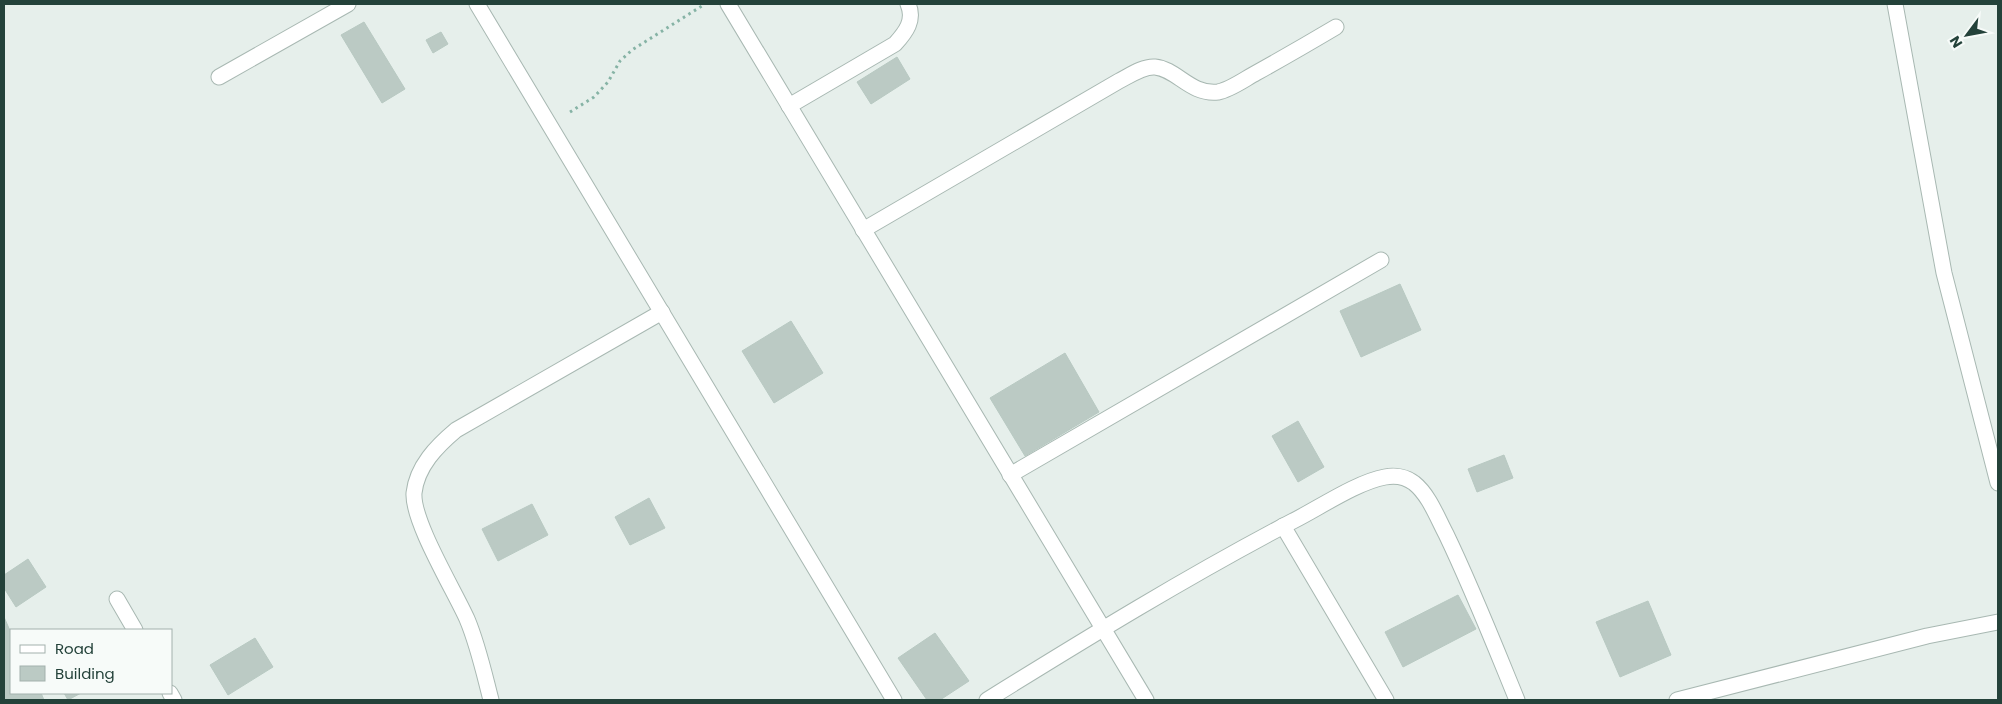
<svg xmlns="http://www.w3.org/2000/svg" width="2002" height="704" font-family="Poppins,sans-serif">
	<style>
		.building { fill: #bbcac4; stroke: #b8c9c2 }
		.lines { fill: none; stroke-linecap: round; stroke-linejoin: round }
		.minor-casing { stroke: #a8b8b2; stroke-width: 17 }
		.path { stroke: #86b3a5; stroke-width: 3; stroke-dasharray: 2.5 4; stroke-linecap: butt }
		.minor { stroke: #fff; stroke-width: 15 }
	</style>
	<rect width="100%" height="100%" fill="#e6efeb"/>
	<g class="building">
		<path d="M364,22L405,89L382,103L341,35Z"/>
		<path d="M441,32L448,44L433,53L426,40Z"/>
		<path d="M897,57L910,79L871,104L857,82Z"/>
		<path d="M1400,284L1421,330L1361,357L1340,311Z"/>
		<path d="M791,321L823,373L774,403L742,351Z"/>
		<path d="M1065,353L1099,412L1025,456L990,398Z"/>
		<path d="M1298,421L1324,467L1298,482L1272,436Z"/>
		<path d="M1504,455L1513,478L1477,492L1468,469Z"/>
		<path d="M649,498L665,528L630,545L615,517Z"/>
		<path d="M532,504L548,535L498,561L482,529Z"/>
		<path d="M28,559L46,587L16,607L4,588V575Z"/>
		<path d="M1458,595L1476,629L1403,667L1385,632Z"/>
		<path d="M1648,601L1671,655L1620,677L1596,622Z"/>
		<path d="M4,617L11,633V693H41L44,700H4Z"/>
		<path d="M935,633L969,681L940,700H927L898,658Z"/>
		<path d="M255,638L273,667L228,695L210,665Z"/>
		<path d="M64,693H81L68,700Z"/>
	</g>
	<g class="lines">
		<g class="minor-casing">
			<g id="minor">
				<path d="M477,4L894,700"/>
				<path d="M728,4L1146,700"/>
				<path d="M1895,4L1944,273L1998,483"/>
				<path d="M219,77L348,4"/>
				<path d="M789,106L895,44C906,32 915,20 908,4"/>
				<path d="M863,230L1119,81C1129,76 1143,66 1155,67C1177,69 1190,95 1218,92C1230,90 1245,79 1256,73C1283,58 1309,43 1336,27"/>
				<path d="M1010,475L1381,260"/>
				<path d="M1283,526L1386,700"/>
				<path d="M117,599L135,630"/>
				<path d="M170,693L174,700"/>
				<path d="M491,700C484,673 478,645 467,619C454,590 412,521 414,493C417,466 437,446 456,430L662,312"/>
				<path d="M987,700C1087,638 1188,576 1293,521C1319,508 1357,482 1385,477C1395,475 1406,477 1414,483C1429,495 1437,517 1446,534C1472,588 1494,644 1517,700"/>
				<path d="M1677,700L1927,636L1998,622"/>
			</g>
		</g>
		<path class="path" d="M570,112L594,97L608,82L620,61L632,50L705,4"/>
		<use href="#minor" class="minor"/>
	</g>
	<rect width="2002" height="704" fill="none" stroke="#24423a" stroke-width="10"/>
	<rect x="10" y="629" width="162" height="65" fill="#f7fbf9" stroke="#a3b1ad"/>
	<rect x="20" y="645" width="25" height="8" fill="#ffffff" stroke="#a3b1ad"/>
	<text x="55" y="654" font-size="15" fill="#24423a">Road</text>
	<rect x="20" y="666" width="25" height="15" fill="#bbcac4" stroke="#a3b1ad"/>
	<text x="55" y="679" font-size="15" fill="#24423a">Building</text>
	<g transform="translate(1967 35) rotate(238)" stroke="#f7fbf9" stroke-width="4" paint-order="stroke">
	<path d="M0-4L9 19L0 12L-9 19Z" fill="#24423a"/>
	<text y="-8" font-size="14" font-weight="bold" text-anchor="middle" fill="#24423a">N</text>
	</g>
</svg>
